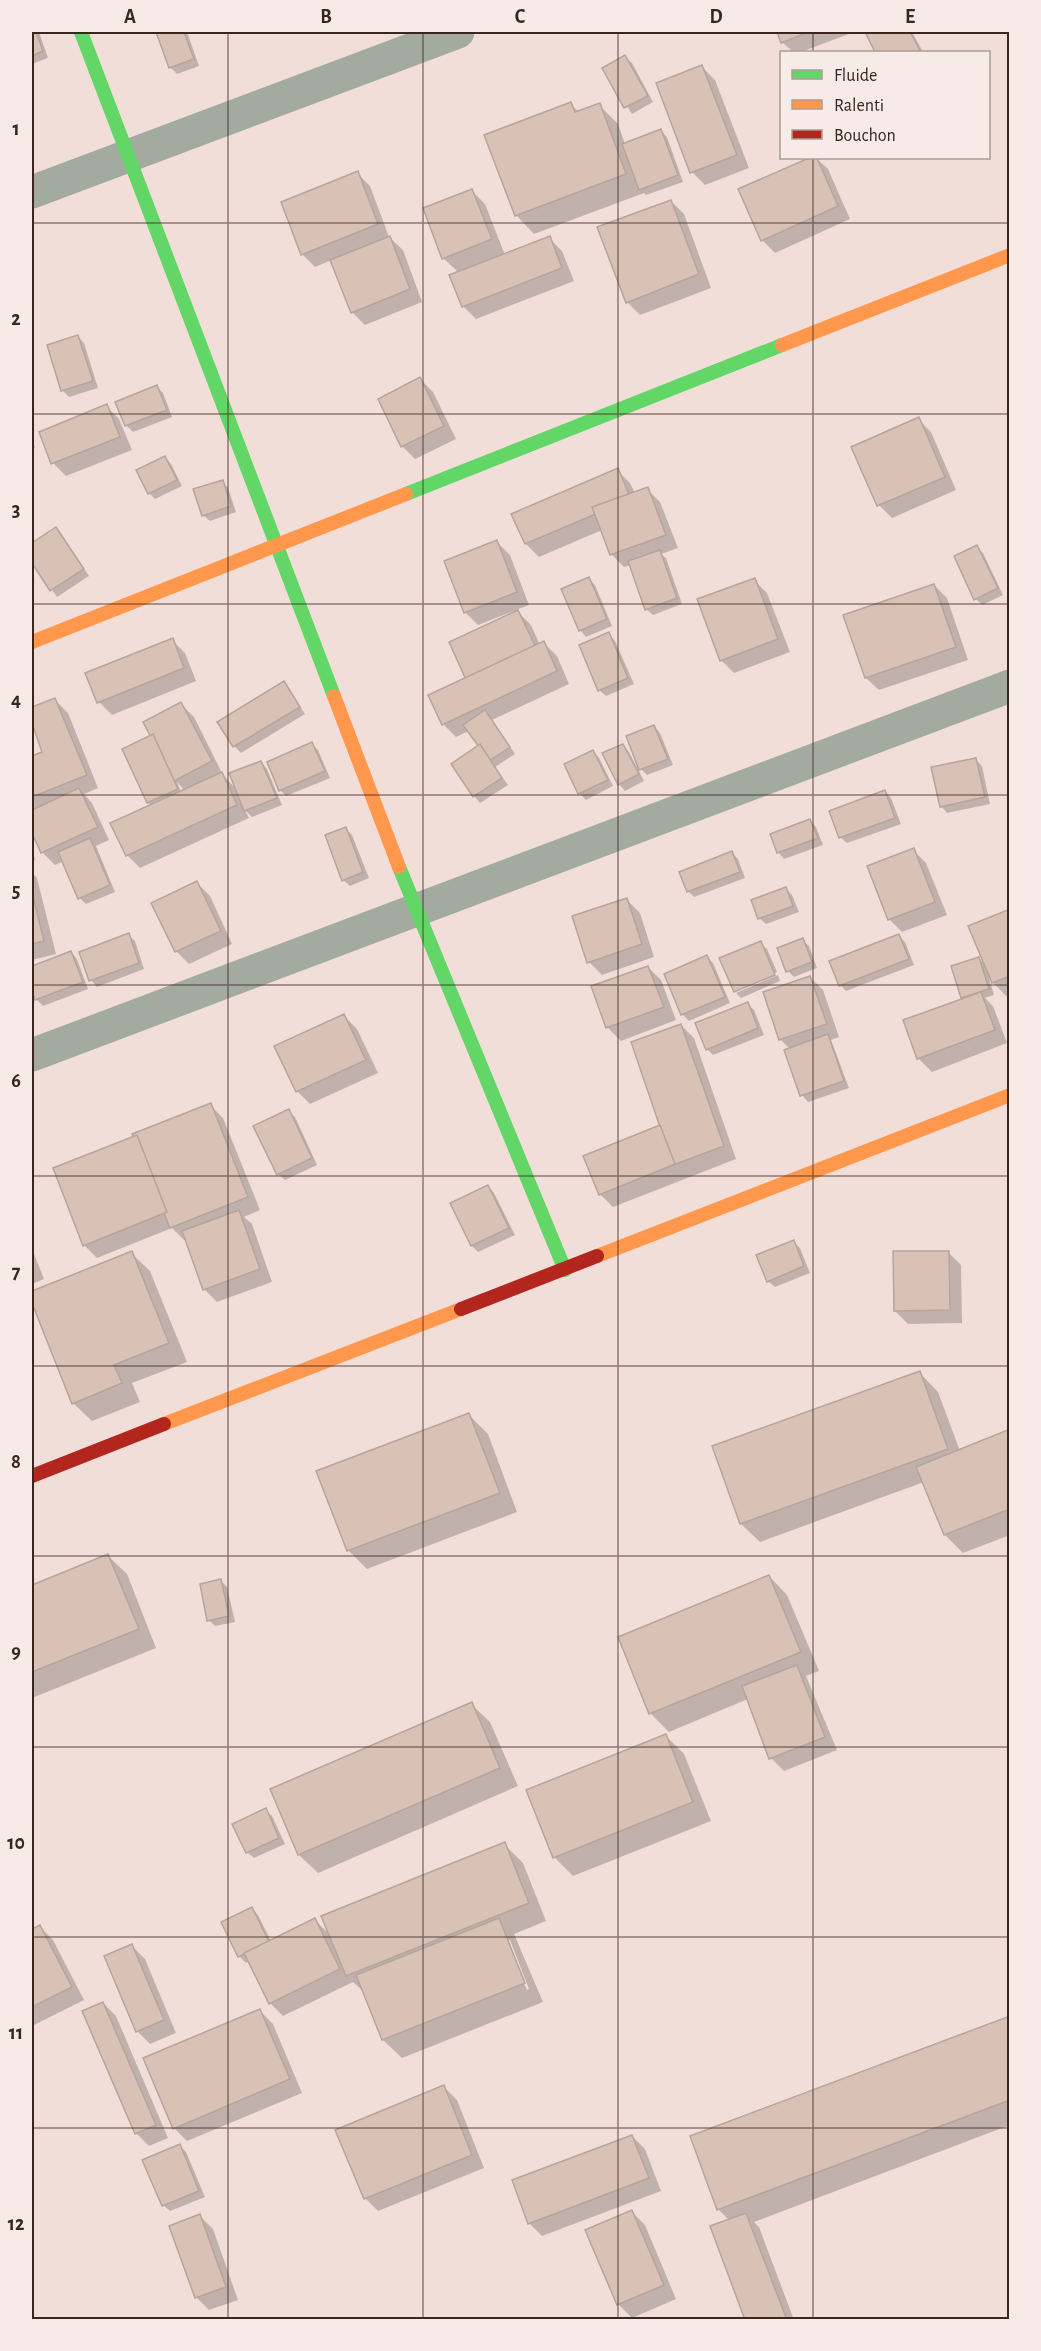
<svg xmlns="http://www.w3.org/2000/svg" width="1041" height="2351" font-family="'Alegreya Sans',sans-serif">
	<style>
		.shadow { fill: #0003; fill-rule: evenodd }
		.building { fill: #d9c1b5; stroke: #b6a59c; stroke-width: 1.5 }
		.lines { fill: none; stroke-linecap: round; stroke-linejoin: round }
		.street { stroke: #a3aba1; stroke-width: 33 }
		.fast { stroke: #63d668; stroke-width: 14 }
		.slow { stroke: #ff974d; stroke-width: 14 }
		.jam { stroke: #b3261e; stroke-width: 14 }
		.grid { fill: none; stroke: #3b251f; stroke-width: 1.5; stroke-opacity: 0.55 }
		.neatline { fill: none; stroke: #3b251f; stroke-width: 2 }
		.grid-label { font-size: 20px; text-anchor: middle; font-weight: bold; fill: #3b251f }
	</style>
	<rect width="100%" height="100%" fill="#f2ded8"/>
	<g class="shadow">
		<path d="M32,32H39L48,58L32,64Z"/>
		<path d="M158,32H187L199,66L177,74L170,67Z"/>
		<path d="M778,32H854L801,52H793L782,42Z"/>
		<path d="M867,32H912L923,52H877Z"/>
		<path d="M625,57L632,63L653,102L632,114L604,69Z"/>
		<path d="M702,67L715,80L749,168L705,185L692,172Z"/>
		<path d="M570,104L579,112L599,105L618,124L625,144L661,131L667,137L683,182L646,195L644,193L534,234L516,215Z"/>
		<path d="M812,158H816L828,169L850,219L775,253L762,240L740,190Z"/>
		<path d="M357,173L370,186L389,237L403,250L422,302L365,325L352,312L332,260L315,267L302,254Z"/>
		<path d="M472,191L485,204L505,255L549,238L562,251L574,281L476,319L463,306L459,273L443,258Z"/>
		<path d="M671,201L684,214L711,288L640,315L627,302Z"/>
		<path d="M78,337L84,343L98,388L69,397L63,391L48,346Z"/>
		<path d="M420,379L433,392L456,439L415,459L402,446Z"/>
		<path d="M157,387L163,393L172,417L133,432L126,425Z"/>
		<path d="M106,406L119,419L132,450L66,476L53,463Z"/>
		<path d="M918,419L931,432L956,490L892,518L879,505Z"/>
		<path d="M32,437L35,448L32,449Z"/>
		<path d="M165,458L171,464L182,486L155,499L149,493Z"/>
		<path d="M617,470L630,483L635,493L647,489L660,502L678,548L661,554L666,558L682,604L653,615L646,609L631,565L624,567L611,554L602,530L539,557L526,544Z"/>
		<path d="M222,482L228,488L236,512L210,521L203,515Z"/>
		<path d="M56,529L89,576L57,597L32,561V545Z"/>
		<path d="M497,542L510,555L529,605L516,610L531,625L540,645L544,643L557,656L569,684L492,720L515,754L495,767L508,785L480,803L474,796L480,746L469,731L456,737L443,724L467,679L515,613L514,611L478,625L465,612Z"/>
		<path d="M977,547L983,553L1003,595L982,605L976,599Z"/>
		<path d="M588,578L595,585L612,626L586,637L580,630Z"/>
		<path d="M754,580L767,593L790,652L734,673L721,660Z"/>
		<path d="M934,585L947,598L968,660L879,690L866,678Z"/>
		<path d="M609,634L615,641L634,684L606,696L599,690Z"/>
		<path d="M172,640L185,653L196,681L112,715L99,702Z"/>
		<path d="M284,683L305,714L241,753L234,746Z"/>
		<path d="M55,700L68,713L98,788L84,794L92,803L109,840L96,846L115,892L86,904L80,898L64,861L55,865L42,852L32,830V758L44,752L32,719V709Z"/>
		<path d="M181,704L194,717L223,775L237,790L261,762L267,769L282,805L252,817L245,810L249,818L140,868L127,855L151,806L148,803L152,736ZM177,782L185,791L181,792Z"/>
		<path d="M654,726L660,733L673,765L647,775L641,769Z"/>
		<path d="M312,744L318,750L330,778L286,796L280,790Z"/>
		<path d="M623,745L629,752L644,781L625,791L619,784Z"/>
		<path d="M593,751L599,758L613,786L586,800L579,793Z"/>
		<path d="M975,759L982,766L990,804L947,813L941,806Z"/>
		<path d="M885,791L891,798L901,824L847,843L840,837Z"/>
		<path d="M810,821L816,827L823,845L784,859L778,852Z"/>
		<path d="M345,828L352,835L369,878L350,886L343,880Z"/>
		<path d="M32,848L35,860L32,861Z"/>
		<path d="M913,850L926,863L947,915L902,932L889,919Z"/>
		<path d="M732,853L738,859L745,878L694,897L688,891Z"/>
		<path d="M32,872L37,878L56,954L32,960Z"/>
		<path d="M197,883L210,896L232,944L189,964L176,951Z"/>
		<path d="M786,889L792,895L799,912L766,924L759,918Z"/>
		<path d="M627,900L640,913L654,957L602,975L589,962Z"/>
		<path d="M1010,910V994L1006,996L989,978L994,995L985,998L993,1006L1007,1043L932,1072L919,1059L905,1021L964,999L962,998L979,958L986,966Z"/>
		<path d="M128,935L135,941L144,969L97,987L91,980L80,953Z"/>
		<path d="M899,936L905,942L914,965L846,991L840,985Z"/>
		<path d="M802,940L809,946L817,968L794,977L788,971Z"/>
		<path d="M760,943L767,949L777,972L736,990V992L721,959Z"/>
		<path d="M71,952L77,959L88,989L43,1006L36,999L32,986V967Z"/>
		<path d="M707,957L713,963L730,1003L689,1021L682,1014L665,974Z"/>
		<path d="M648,967L661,980L676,1020L621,1041L608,1028L593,987Z"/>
		<path d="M778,975L780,981L741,998L736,993Z"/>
		<path d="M810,977L823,990L839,1037L831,1040L849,1088L808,1102L802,1095L786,1051L790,1049L780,1039Z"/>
		<path d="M747,1003L754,1010L764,1035L713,1055L707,1049Z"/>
		<path d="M344,1016L357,1029L378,1073L310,1104L297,1091Z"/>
		<path d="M681,1025L694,1038L736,1159L613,1207L600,1194L662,1126Z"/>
		<path d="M210,1105L223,1118L260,1210L244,1217L252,1224L272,1282L217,1302L204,1289L187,1239L184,1240L172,1228L97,1258L84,1245Z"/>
		<path d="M288,1111L295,1117L317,1165L285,1180L278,1174Z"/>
		<path d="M488,1186L494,1193L515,1235L478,1252L472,1246Z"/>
		<path d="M794,1242L800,1248L810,1273L775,1287L768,1281Z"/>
		<path d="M32,1249L44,1279L32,1284Z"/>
		<path d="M948,1252L961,1265L962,1323L908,1324L895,1311Z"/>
		<path d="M131,1253L150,1271L187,1362L132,1383L140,1402L92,1421L73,1403L32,1299V1293Z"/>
		<path d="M920,1373L938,1392L960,1451L1010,1431V1535L963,1553L945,1535L924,1482L760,1542L741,1524Z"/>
		<path d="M469,1415L488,1434L517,1512L367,1569L348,1550Z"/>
		<path d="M108,1556L127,1574L156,1648L32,1698V1586Z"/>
		<path d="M769,1576L787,1595L819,1671L806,1676L837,1750L784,1771L771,1758L748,1699L669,1732L650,1713Z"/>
		<path d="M221,1581L227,1587L235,1622L215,1626L209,1620Z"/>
		<path d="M471,1704L490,1722L518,1786L318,1873L299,1855Z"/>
		<path d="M666,1736L684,1754L711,1821L573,1876L554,1857Z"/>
		<path d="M266,1810L272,1816L285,1844L254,1858L247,1852Z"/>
		<path d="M504,1844L523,1863L546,1921L514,1934L543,2002L402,2058L383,2040L365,1993L353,1982L283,2016L270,2003L249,1961L246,1963L239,1956L252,1909L258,1915L271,1941L315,1920L330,1935ZM506,1940H510L529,1989L527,1990Z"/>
		<path d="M40,1927L53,1940L84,2000L32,2026V1931Z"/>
		<path d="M132,1946L145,1959L176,2033L150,2044L137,2031Z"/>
		<path d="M103,2003L116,2016L168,2138L149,2146L136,2133Z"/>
		<path d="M260,2011L273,2024L302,2093L187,2141L174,2128Z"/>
		<path d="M1010,2017V2125L754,2222L759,2227L794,2320H747L729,2220L719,2210L692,2137Z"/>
		<path d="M444,2087L457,2100L484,2168L378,2211L365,2198Z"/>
		<path d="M632,2136L645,2149L661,2191L542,2236L529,2223Z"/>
		<path d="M180,2146L186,2152L205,2197L170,2211L163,2205Z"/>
		<path d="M632,2212L645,2225L676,2299L632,2318L619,2305L587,2231Z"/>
		<path d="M200,2216L213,2229L238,2300L209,2310L196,2297Z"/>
	</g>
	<g class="building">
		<path d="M32,32H36L43,51L32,56Z"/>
		<path d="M156,32H184L194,59L169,68Z"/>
		<path d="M777,32H809L781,43Z"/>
		<path d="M865,32H910L921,52H875Z"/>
		<path d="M625,55L648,96L624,108L602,68Z"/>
		<path d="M702,65L737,155L690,173L656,83Z"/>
		<path d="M571,102L575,112L600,103L626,174L515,216L484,135Z"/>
		<path d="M661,129L678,175L639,190L622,144Z"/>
		<path d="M809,158H817L838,206L761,241L738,189Z"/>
		<path d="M358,171L378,224L301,255L281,202Z"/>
		<path d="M472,189L492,239L442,259L423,208Z"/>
		<path d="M671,200L699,274L626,303L597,227Z"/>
		<path d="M390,236L410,289L351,313L330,260Z"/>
		<path d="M550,236L562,268L462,307L449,275Z"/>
		<path d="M78,335L93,381L61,391L47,345Z"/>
		<path d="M420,377L444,426L401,447L378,399Z"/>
		<path d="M157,385L167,410L125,426L115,402Z"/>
		<path d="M107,404L120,437L51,464L39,432Z"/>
		<path d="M919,417L945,477L877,506L851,447Z"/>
		<path d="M165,456L177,480L148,494L136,470Z"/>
		<path d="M618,468L631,499L525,544L511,514Z"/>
		<path d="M223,480L231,506L202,516L193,489Z"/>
		<path d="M648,487L666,535L610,555L592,507Z"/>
		<path d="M56,527L84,569L50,591L32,563V543Z"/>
		<path d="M497,540L517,592L464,613L444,561Z"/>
		<path d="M977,545L998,588L974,600L954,556Z"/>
		<path d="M660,550L677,598L645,610L628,561Z"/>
		<path d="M589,577L607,619L579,631L561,589Z"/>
		<path d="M755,578L778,639L720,661L697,599Z"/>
		<path d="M934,584L956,647L865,678L843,615Z"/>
		<path d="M518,610L537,650L467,682L449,642Z"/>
		<path d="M609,632L628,678L598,691L579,645Z"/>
		<path d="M173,638L184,668L97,703L85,673Z"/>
		<path d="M544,641L557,671L442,725L428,695Z"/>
		<path d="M284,681L300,707L233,747L217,722Z"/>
		<path d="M55,698L87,775L32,797V756L42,752L32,723V707Z"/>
		<path d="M181,702L212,761L174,781L143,722Z"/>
		<path d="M485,710L510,747L489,761L463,725Z"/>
		<path d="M654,725L668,759L639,770L626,736Z"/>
		<path d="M153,734L178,789L147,803L122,749Z"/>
		<path d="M312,742L325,771L279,791L267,762Z"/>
		<path d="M480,744L502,778L473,797L451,764Z"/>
		<path d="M623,744L639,774L618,785L602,753Z"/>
		<path d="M593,750L608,780L578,794L564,764Z"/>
		<path d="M976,758L985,797L940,807L931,767Z"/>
		<path d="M261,761L277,798L244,811L229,773Z"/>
		<path d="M222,772L237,805L126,856L110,823Z"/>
		<path d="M79,788L98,827L41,853L32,833V810Z"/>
		<path d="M885,790L895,818L839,838L829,811Z"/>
		<path d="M810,819L818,838L777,853L770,834Z"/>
		<path d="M346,827L363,872L342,881L325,835Z"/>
		<path d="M90,838L110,885L78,899L58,852Z"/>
		<path d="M914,848L935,902L888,920L867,866Z"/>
		<path d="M732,851L740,872L687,892L679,872Z"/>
		<path d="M197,881L221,931L175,952L151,903Z"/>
		<path d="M786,887L793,906L758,919L751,900Z"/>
		<path d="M32,892L44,941L32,944Z"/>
		<path d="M627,898L642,944L587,963L572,916Z"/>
		<path d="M1010,909V976L992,983L968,926Z"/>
		<path d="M129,933L139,963L89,981L79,952Z"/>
		<path d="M899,934L909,959L839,986L829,961Z"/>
		<path d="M803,938L812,962L786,972L777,948Z"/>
		<path d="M761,941L775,975L734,992L719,958Z"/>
		<path d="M71,951L83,982L35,1000L32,991V966Z"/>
		<path d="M707,955L725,997L681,1015L664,974Z"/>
		<path d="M979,957L989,989L961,998L951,966Z"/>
		<path d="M648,966L664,1007L606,1028L591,986Z"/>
		<path d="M810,976L827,1024L779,1040L763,992Z"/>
		<path d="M981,992L995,1030L917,1059L903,1020Z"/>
		<path d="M748,1002L758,1028L706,1050L695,1023Z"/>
		<path d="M344,1014L366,1060L296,1092L274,1046Z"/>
		<path d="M681,1024L724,1146L673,1165L631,1042Z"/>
		<path d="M828,1034L844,1081L800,1096L784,1050Z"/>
		<path d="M211,1103L248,1197L170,1228L132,1134Z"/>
		<path d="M289,1109L312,1158L277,1175L253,1126Z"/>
		<path d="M660,1125L675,1164L599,1195L583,1156Z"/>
		<path d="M137,1135L167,1212L83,1246L53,1168Z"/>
		<path d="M488,1185L509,1228L471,1246L450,1203Z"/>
		<path d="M239,1210L260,1269L203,1290L182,1231Z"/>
		<path d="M794,1240L804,1266L767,1282L756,1255Z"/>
		<path d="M132,1251L169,1343L114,1365L122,1383L72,1404L32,1303V1291Z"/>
		<path d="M893,1251H949L950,1310L894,1311Z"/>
		<path d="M920,1371L948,1449L740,1524L712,1446Z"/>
		<path d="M469,1413L500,1493L347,1551L316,1471Z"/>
		<path d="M1010,1429V1509L944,1535L916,1467Z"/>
		<path d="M108,1554L139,1629L32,1672V1585Z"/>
		<path d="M769,1575L801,1652L649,1714L618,1637Z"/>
		<path d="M221,1579L229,1616L207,1621L200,1584Z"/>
		<path d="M797,1665L825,1737L769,1759L742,1686Z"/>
		<path d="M472,1702L500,1768L298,1855L270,1789Z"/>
		<path d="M666,1734L693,1802L553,1858L526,1790Z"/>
		<path d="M266,1808L279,1838L246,1853L232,1824Z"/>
		<path d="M505,1842L529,1903L346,1976L321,1916Z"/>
		<path d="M252,1907L269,1942L238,1957L221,1922Z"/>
		<path d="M315,1918L340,1969L269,2004L244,1953Z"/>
		<path d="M499,1918L525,1983L382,2040L356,1975Z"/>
		<path d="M40,1925L72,1987L32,2007V1929Z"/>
		<path d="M132,1944L164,2020L136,2032L104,1956Z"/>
		<path d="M103,2002L156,2125L135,2134L82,2011Z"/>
		<path d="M260,2009L290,2079L173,2129L143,2058Z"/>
		<path d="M1010,2016V2100L717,2210L690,2136Z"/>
		<path d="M444,2085L472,2155L364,2199L335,2130Z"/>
		<path d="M632,2135L649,2178L528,2224L512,2180Z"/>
		<path d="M180,2144L199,2191L162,2206L142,2160Z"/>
		<path d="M632,2210L664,2285L617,2305L585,2230Z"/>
		<path d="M746,2213L787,2320H745L710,2226Z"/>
		<path d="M200,2214L226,2287L195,2298L169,2226Z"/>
	</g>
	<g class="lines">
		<g class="street">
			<path d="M32,192L458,32"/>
			<path d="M32,1055L1010,686"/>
		</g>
		<g class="fast">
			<path d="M81,32L334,696"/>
			<path d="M406,494L782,345"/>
			<path d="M399,867L565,1270"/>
		</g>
		<g class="slow">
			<path d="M782,345L1010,255"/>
			<path d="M32,642L406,494"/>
			<path d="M334,696L399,867"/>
			<path d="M597,1256L1010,1095"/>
			<path d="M164,1424L461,1309"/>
		</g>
		<g class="jam">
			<path d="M461,1309L597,1256"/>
			<path d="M32,1476L164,1424"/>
		</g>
	</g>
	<path class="grid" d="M228,32V2320M423,32V2320M618,32V2320M813,32V52M813,158V2320M32,223H1010M32,414H1010M32,604H1010M32,795H1010M32,985H1010M32,1176H1010M32,1366H1010M32,1556H1010M32,1747H1010M32,1937H1010M32,2128H1010"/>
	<rect width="1041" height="2351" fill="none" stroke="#f7ebe8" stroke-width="66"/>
	<rect x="780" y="51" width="210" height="108" fill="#f7ebe8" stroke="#ac9c98" stroke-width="1.5"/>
	<rect x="792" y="70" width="30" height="9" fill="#63d668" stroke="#ac9c98" stroke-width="1.5"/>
	<text x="834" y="81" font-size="18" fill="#3b251f">Fluide</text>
	<rect x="792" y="100" width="30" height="9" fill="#ff974d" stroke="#ac9c98" stroke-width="1.5"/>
	<text x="834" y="111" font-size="18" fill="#3b251f">Ralenti</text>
	<rect x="792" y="130" width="30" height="9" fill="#b3261e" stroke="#ac9c98" stroke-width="1.5"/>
	<text x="834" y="141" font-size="18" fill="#3b251f">Bouchon</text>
	<rect x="33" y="33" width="975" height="2285" class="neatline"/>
	<g class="grid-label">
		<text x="130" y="23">A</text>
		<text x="326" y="23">B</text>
		<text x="520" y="23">C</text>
		<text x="716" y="23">D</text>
		<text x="910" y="23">E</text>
		<text x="16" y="135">1</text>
		<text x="16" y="325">2</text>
		<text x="16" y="516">3</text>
		<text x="16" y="706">4</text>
		<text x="16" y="897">5</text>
		<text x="16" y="1087">6</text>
		<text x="16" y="1278">7</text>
		<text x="16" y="1468">8</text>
		<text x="16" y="1658">9</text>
		<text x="16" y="1849">10</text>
		<text x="16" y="2039">11</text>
		<text x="16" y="2230">12</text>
	</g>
</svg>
